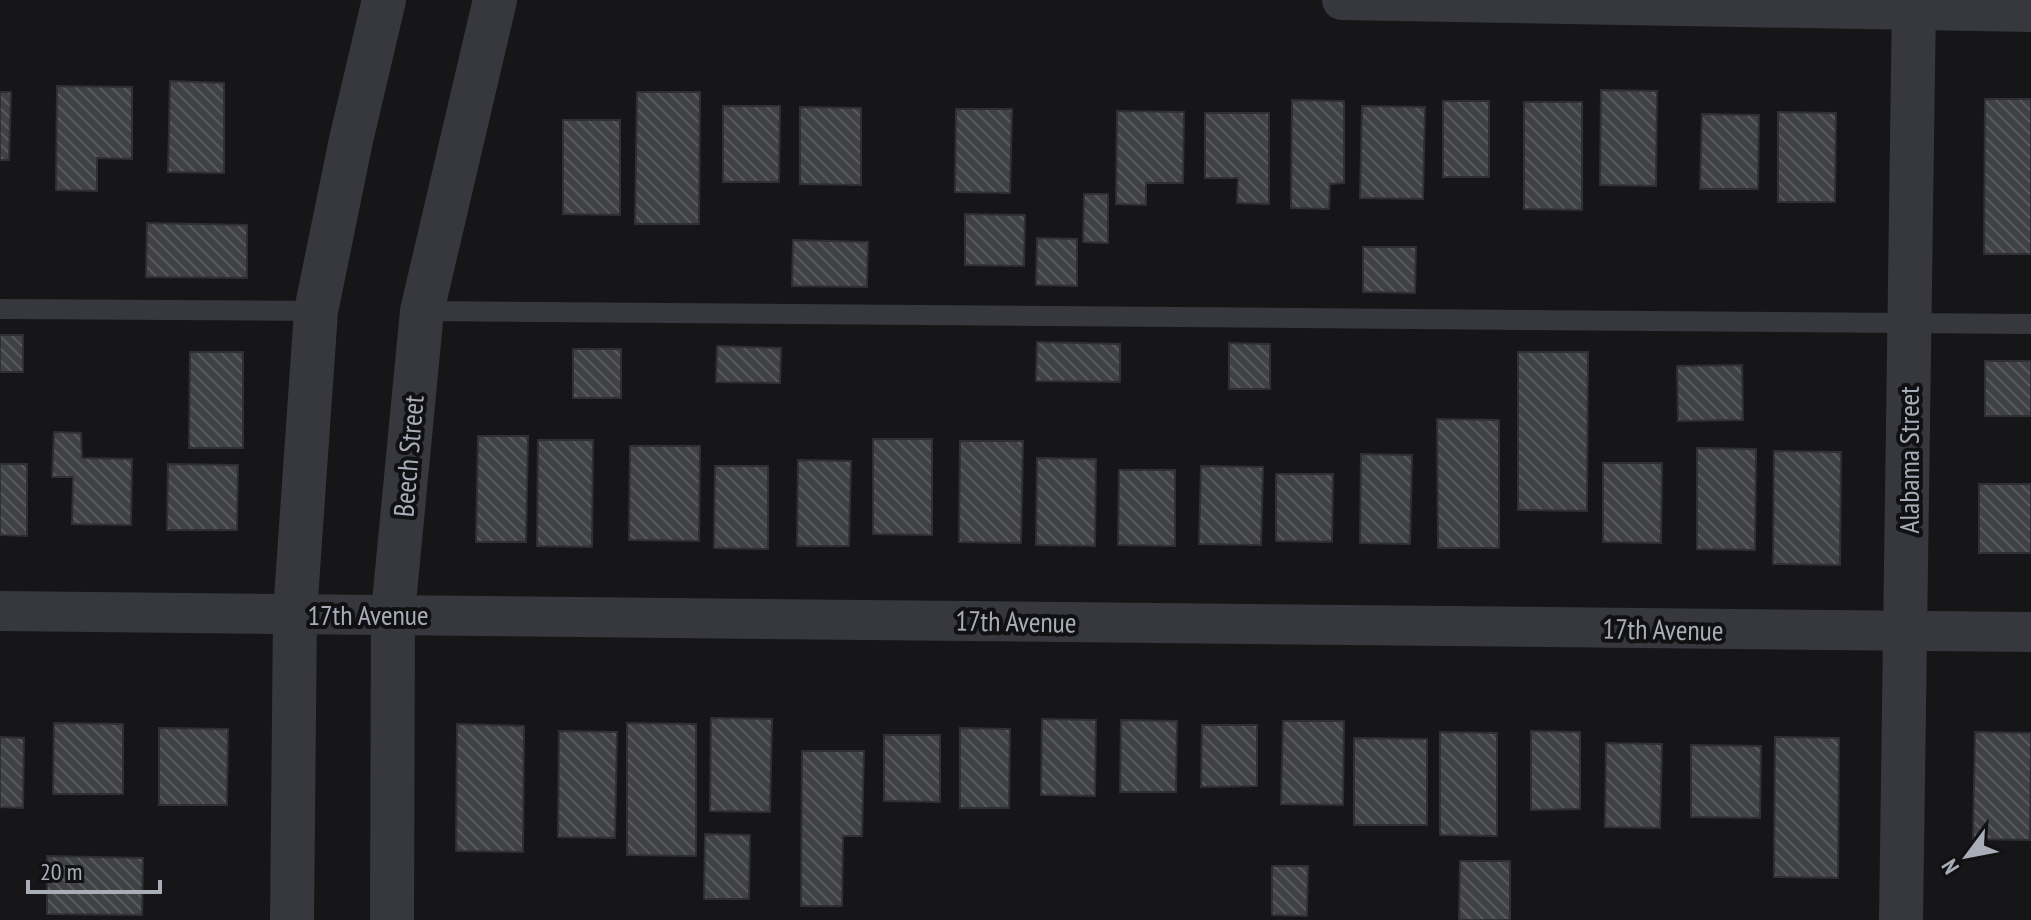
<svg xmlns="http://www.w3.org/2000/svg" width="2031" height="920" font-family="'PT Sans Narrow',sans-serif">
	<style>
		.building { fill: url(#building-back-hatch); stroke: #303034; stroke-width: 2 }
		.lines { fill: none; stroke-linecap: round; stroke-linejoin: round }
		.service { stroke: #37383d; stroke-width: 20 }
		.minor { stroke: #37383d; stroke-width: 40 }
		.tertiary { stroke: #37383d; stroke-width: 44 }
		.labels { text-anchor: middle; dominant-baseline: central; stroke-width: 8; stroke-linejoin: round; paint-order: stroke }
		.street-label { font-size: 28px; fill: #a8adb8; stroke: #111113 }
	</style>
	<defs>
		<pattern id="building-back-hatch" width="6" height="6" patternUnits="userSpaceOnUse" patternTransform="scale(2)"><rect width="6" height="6" fill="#404145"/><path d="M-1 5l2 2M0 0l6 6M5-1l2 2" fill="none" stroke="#595a5e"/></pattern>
	</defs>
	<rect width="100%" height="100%" fill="#161618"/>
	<g class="building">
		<path d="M170,81L224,83V173L168,172Z"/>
		<path d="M57,86L132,87V159L97,158V191L56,190Z"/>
		<path d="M1601,90L1657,91L1656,186L1600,185Z"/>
		<path d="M0,92H11L9,160H0Z"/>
		<path d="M637,92H700L699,224H635Z"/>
		<path d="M1985,99H2031V254H1984Z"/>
		<path d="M1292,100L1344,101V183L1330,184L1329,209L1291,208Z"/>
		<rect x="1443" y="101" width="46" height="76"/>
		<path d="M1524,102H1582V210L1524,209Z"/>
		<path d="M723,106H780L779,182H723Z"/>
		<path d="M1362,106L1425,107L1423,199L1360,198Z"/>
		<path d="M800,107L861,108V185L800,184Z"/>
		<path d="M956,109H1012L1010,193L955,192Z"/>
		<path d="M1117,111L1184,112L1183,183H1146V205L1116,204Z"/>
		<path d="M1778,112L1836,113L1835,202H1778Z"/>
		<path d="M1205,113H1269V204L1237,203L1238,178H1205Z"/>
		<path d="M1702,114L1759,115L1758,189H1700Z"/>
		<path d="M563,120H620V215L563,214Z"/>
		<path d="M1084,194H1108V243L1083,242Z"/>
		<path d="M965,214L1025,215L1024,266L965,265Z"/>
		<path d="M147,223L247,225V278L146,277Z"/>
		<path d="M1037,238L1077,239V286L1036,285Z"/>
		<path d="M793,240L868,242L867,287L792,286Z"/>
		<path d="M1363,247H1416L1415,293L1363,292Z"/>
		<rect x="0" y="335" width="23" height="37"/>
		<path d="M1037,342L1120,344V382L1036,381Z"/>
		<path d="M1229,343L1270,344V389H1229Z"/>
		<path d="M717,346L781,348L780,383L716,382Z"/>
		<rect x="573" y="349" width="48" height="49"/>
		<path d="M190,352H243V448H189Z"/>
		<path d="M1518,352H1588L1587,511L1518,510Z"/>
		<rect x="1985" y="361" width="46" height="55"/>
		<path d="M1742,365L1743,420L1678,421L1677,366Z"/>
		<path d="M1437,419L1499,420V548H1438Z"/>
		<path d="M54,432L81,433L82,458L132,459L131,525L72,524L73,477H52Z"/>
		<path d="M478,436H528L526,542H476Z"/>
		<path d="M873,439H932V535L873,534Z"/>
		<path d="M538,440H593L592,547L537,546Z"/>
		<path d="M960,441H1023L1021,543L959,542Z"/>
		<path d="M630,446H700L699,541L629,540Z"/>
		<path d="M1697,448L1756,449L1755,550L1697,549Z"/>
		<path d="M1774,451L1841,452L1840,565L1773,564Z"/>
		<path d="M1361,454L1412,455L1410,544L1360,543Z"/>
		<path d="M1037,458L1096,459L1095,546L1036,545Z"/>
		<path d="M798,460L851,461L849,546H797Z"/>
		<path d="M1603,463H1662L1661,543L1603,542Z"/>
		<path d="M0,464H27V536L0,535Z"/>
		<path d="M168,464L238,465L237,530H167Z"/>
		<path d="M715,466H768V549L714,548Z"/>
		<path d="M1201,466L1263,467L1261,545L1199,544Z"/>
		<path d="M1119,470H1175V546L1118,545Z"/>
		<path d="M1276,474H1333L1332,542L1276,541Z"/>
		<rect x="1979" y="484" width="52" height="69"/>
		<path d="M711,718L772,719L770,812L710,811Z"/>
		<path d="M1042,719L1096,720L1095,796L1041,795Z"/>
		<path d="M1121,720L1177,721L1176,792H1120Z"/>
		<path d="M1283,721H1344L1343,805L1281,804Z"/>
		<path d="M54,723L123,724V794H53Z"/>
		<path d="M627,723L696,724V856L627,855Z"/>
		<path d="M457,724L524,726L523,852L456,851Z"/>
		<path d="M1202,725H1257V786L1201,787Z"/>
		<path d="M159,728L228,729L227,805H159Z"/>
		<path d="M960,728L1010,729L1009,808H960Z"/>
		<path d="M559,731L617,732L615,838L558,837Z"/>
		<path d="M1531,731L1580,732V809L1531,810Z"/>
		<path d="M1440,732L1497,733V836L1440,835Z"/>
		<path d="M1975,732L2031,733L2030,840L1973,839Z"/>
		<path d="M884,735H940V802L884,801Z"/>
		<path d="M0,737L24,738L23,808L0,807Z"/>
		<path d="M1775,737L1839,738L1838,878L1774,877Z"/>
		<path d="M1354,738L1427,739V825H1354Z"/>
		<path d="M1606,743L1662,744L1660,828L1605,827Z"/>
		<path d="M1691,745L1761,746L1760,818L1691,817Z"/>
		<path d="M802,751H864L862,836H843L842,906H801Z"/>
		<path d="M705,834L750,835L749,899H704Z"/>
		<path d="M47,856L143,858L142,915L47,914Z"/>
		<path d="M1460,861H1510V920H1459Z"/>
		<path d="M1272,866H1308L1307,916L1272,915Z"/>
	</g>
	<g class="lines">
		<g class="service">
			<path d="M0,309L316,311"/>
			<path d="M422,311L2031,324"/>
		</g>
		<g class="minor">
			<path d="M1342,0L2031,12"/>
			<path d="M0,611L2031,632"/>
		</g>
		<g class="tertiary">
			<path d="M292,920L295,613L316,311L351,140L384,0"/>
			<path d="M392,920L393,613L422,311L495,0"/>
			<path d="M1901,920L1914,0"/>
		</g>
	</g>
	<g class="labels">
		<g class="street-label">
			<text transform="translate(408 456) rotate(-85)">Beech Street</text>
			<text transform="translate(1908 460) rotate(-90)">Alabama Street</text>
			<text x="368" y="614">17th Avenue</text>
			<text transform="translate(1016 621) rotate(1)">17th Avenue</text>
			<text transform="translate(1663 629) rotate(1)">17th Avenue</text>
		</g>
	</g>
	<g transform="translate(1967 856) rotate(238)" stroke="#111113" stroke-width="6" paint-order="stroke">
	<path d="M0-6L14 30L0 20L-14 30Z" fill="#a8adb8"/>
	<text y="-12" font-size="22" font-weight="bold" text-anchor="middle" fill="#a8adb8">N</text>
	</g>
	<path d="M28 880v12h132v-12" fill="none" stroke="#a8adb8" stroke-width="4"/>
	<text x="40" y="880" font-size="24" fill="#a8adb8" stroke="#111113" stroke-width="6" paint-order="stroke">20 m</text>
</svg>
